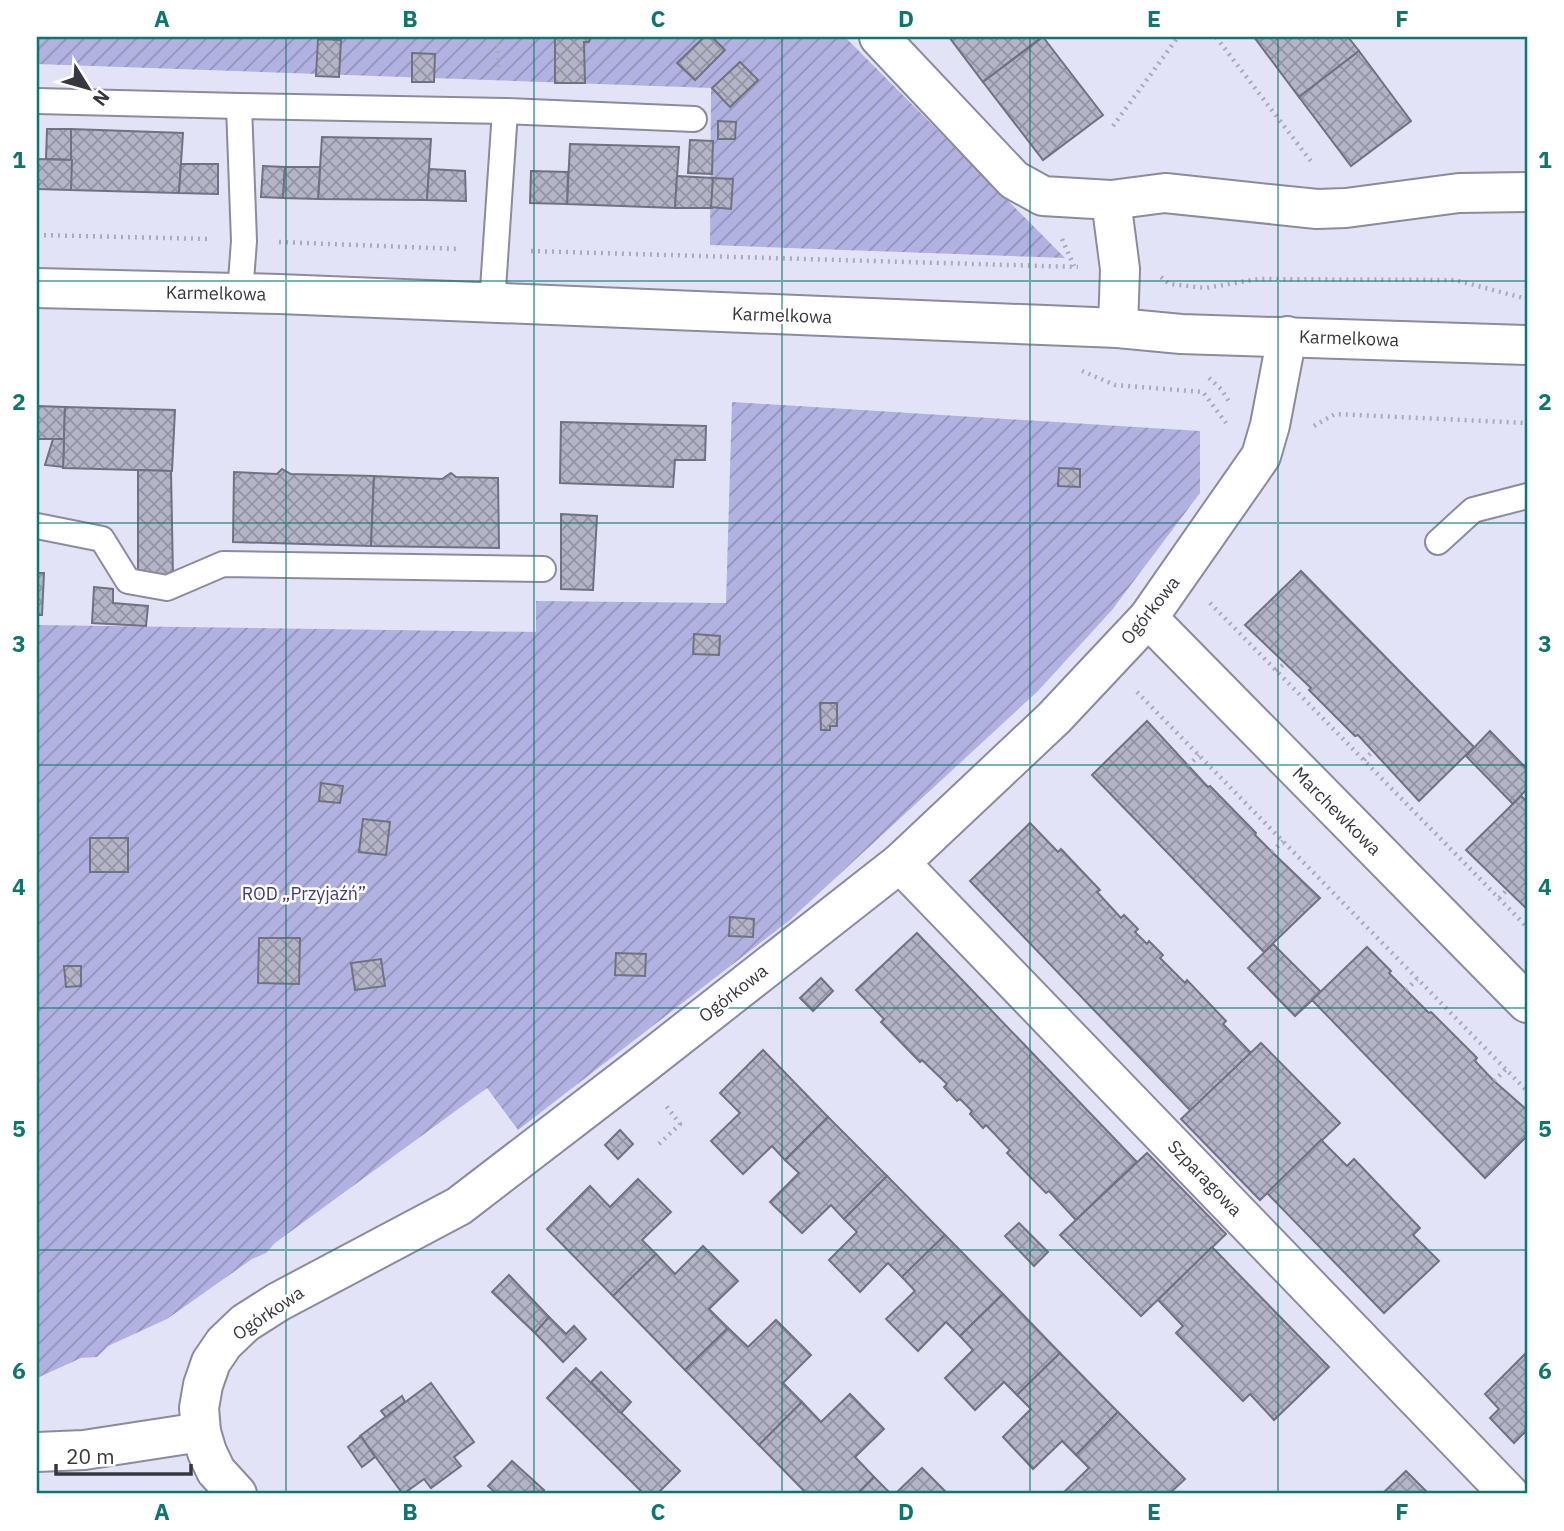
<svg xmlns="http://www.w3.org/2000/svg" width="1564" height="1531" font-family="'IBM Plex Sans',sans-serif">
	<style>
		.garden { fill: url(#garden-furrows) }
		.building { fill: url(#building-cross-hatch); stroke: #707182; stroke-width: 2 }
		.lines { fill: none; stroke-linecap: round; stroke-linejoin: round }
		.service-casing { stroke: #8b8b9d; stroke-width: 28 }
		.minor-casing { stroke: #8b8b9d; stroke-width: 42 }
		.tertiary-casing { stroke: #8b8b9d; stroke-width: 42 }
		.path { stroke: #ababbc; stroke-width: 4.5; stroke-dasharray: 2 5; stroke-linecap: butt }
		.service { stroke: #fff; stroke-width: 24 }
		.minor { stroke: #fff; stroke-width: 38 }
		.tertiary { stroke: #fff; stroke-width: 38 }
		.grid { fill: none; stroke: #0f766e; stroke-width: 2; stroke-opacity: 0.55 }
		.labels { text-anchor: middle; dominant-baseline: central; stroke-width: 5; stroke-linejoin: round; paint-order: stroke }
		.street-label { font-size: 18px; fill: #37373f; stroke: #fff }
		.park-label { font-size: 18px; fill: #413784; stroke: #fff }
		.neatline { fill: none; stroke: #0f766e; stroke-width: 2.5 }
		.grid-label { font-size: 23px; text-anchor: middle; font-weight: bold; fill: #0f766e }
	</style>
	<defs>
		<pattern id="garden-furrows" width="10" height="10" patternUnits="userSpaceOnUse" patternTransform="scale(1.75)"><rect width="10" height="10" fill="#b2b2e2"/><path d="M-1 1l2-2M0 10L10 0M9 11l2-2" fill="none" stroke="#9292b9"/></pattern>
		<pattern id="building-cross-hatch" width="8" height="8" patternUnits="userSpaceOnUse" patternTransform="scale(1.75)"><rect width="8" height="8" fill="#b4b4c7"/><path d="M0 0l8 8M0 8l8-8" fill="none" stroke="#9393a3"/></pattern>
	</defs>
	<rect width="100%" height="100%" fill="#e3e3f7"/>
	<g class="garden">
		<path d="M37,37H845L1065,258L710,245L711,88L37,64Z"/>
		<path d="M732,402L1200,431V493L1112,610L1038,691L790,920L518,1130L487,1088L275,1243L266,1253L252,1259L167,1319L108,1346L97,1357L81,1358L37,1378V625L536,632V601L726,603Z"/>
	</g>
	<g class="building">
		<path d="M565,37H590L589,42H584L585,83H555V38Z"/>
		<path d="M704,37H712L725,50L695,80L677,63Z"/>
		<path d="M949,37H1042L983,82Z"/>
		<path d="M1043,37L1103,115L1043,160L983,82Z"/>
		<path d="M1254,37H1348L1359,51L1299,97Z"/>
		<path d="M318,39L341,40L339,77L316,76Z"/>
		<path d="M1359,51L1411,121L1351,166L1299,97Z"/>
		<path d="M412,53L435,54L434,82H412Z"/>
		<path d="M740,62L758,80L730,107L712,88Z"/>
		<path d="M718,121L736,122L735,139H718Z"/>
		<path d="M47,129H71L72,160L46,159Z"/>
		<path d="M71,129L183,133L179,193L71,190Z"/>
		<path d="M322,137L431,139L427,200L318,199Z"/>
		<path d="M690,140L713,141L712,174L688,173Z"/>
		<path d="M570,144L679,147L675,208L567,204Z"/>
		<path d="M37,159L72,160L71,190L37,189Z"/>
		<path d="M181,164H218V194L179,193Z"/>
		<path d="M263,166L285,167L283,198L261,197Z"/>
		<path d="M285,167H320L318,199L283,198Z"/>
		<path d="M429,169L465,171L466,201L427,200Z"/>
		<path d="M531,171L568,172L567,204L530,203Z"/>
		<path d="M677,176L713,178L712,208H675Z"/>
		<path d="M713,178L733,179L731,209L711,207Z"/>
		<path d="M37,406L65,407L64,439H37Z"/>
		<path d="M65,407L175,410L172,471L63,468Z"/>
		<path d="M561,422L706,426L705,460H675L673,487L560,483Z"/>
		<path d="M53,439H64L63,467L45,465Z"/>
		<path d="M1059,468L1080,469V487L1058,486Z"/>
		<path d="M282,469L291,474L374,476L371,546L233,542L234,472L277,474Z"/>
		<path d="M138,470L171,471L173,577L138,576Z"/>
		<path d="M451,473L456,477L498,478L499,548L371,546L374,476L442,479Z"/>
		<path d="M561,514L597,516L593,590L561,589Z"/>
		<path d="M1301,571L1474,747L1419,801L1358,735L1355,736L1309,690L1311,688L1245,625Z"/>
		<path d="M37,573H44L42,615H37Z"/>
		<path d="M94,587L113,589V603L148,606L146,626L92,623Z"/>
		<path d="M694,634L720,636L719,655L693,654Z"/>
		<path d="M820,703H837V726H830V730H821Z"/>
		<path d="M1147,721L1208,787L1210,786L1256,833L1255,835L1272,852L1320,898L1264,952L1092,775Z"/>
		<path d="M1490,731L1527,769V789L1513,804L1466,756Z"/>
		<path d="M321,783L343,786L340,803L319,801Z"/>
		<path d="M1521,796L1527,802V909L1466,850Z"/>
		<path d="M363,819L390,822L386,855L359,852Z"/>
		<path d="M1030,823L1058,852L1061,849L1100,890L1097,892L1121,918L1124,915L1138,929L1135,932L1147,944L1149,941L1163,955L1160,958L1185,983L1187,980L1226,1021L1223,1024L1251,1053L1191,1111L970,881Z"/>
		<rect x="90" y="838" width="38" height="34"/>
		<path d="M730,917L754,919L753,937L729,936Z"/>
		<path d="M917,933L1137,1162L1076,1220L1049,1191L1046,1193L1007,1153L1010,1150L986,1125L983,1128L970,1114L972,1111L960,1099L957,1101L944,1087L947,1084L922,1060L920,1062L881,1022L884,1019L856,990Z"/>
		<path d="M259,938H300L299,984L258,983Z"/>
		<path d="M1273,944L1321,992L1295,1016L1248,968Z"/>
		<path d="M1367,947L1391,971L1389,973L1429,1013L1431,1012L1477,1058L1475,1061L1494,1081L1527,1110V1136L1485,1178L1312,1000Z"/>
		<path d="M616,953L646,954L645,976L615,975Z"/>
		<path d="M381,959L385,986L355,990L351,963Z"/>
		<path d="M64,966H81V986L66,987Z"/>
		<path d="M821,978L833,991L813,1011L800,998Z"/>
		<path d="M1261,1043L1340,1123L1260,1200L1181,1119Z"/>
		<path d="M763,1050L828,1117L785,1160L772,1146L743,1174L711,1141L740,1113L720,1093Z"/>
		<path d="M828,1117L887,1176L844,1219L831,1205L802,1233L770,1202L799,1173L785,1160Z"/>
		<path d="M620,1130L633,1144L618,1159L605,1145Z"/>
		<path d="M1321,1140L1347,1166L1354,1159L1420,1228L1413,1235L1439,1261L1384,1313L1267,1193Z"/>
		<path d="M1147,1153L1226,1234L1141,1316L1060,1235Z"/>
		<path d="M887,1176L945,1235L902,1277L888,1263L860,1292L829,1260L857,1232L844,1219Z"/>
		<path d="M638,1179L671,1212L642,1240L656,1254L613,1296L547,1229L590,1186L610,1207Z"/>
		<path d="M1019,1223L1048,1252L1034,1266L1005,1236Z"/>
		<path d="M945,1235L1003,1294L960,1336L946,1322L918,1351L886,1319L915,1291L902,1277Z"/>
		<path d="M703,1246L738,1281L709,1309L728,1328L685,1370L613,1296L656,1254L675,1274Z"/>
		<path d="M1212,1247L1329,1367L1274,1420L1250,1394L1243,1401L1176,1333L1183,1326L1158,1300Z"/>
		<path d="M509,1275L549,1317L535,1333L492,1292Z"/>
		<path d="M1003,1294L1060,1353L1017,1395L1004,1382L975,1410L945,1378L973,1350L960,1336Z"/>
		<path d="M549,1317L566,1334L574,1326L586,1339L563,1362L535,1333Z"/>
		<path d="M776,1320L811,1355L783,1383L802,1402L759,1445L685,1370L728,1328L748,1347Z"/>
		<path d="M1527,1352V1430L1514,1443L1490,1418L1499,1409L1485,1394Z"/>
		<path d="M1060,1353L1118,1412L1076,1455L1062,1441L1033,1469L1003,1437L1031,1409L1017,1395Z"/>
		<path d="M576,1368L680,1471L657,1494H644L547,1398Z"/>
		<path d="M601,1372L631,1402L621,1413L591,1382Z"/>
		<path d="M431,1383L474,1442L454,1457L461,1466L431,1488L424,1479L403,1494L360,1436Z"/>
		<path d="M850,1394L884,1429L855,1457L874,1477L857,1494H807L759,1445L802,1402L821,1422Z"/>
		<path d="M402,1396L405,1402L386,1417L381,1411Z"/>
		<path d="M1118,1412L1185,1479L1169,1494H1062L1089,1468L1076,1455Z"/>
		<path d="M361,1436L375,1457L362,1467L348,1447Z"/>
		<path d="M512,1461L544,1490L540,1494H497L488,1486Z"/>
		<path d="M922,1468L948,1494H895Z"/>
		<path d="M1406,1471L1429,1494H1382Z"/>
		<path d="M874,1477L891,1494H857Z"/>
	</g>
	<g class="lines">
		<g class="service-casing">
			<g id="service">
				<path d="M37,101L239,106"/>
				<path d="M240,294L244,241L239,106L505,111L694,119"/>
				<path d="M492,304L505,111"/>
				<path d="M37,526L102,539L128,581L167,588L223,564L543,569"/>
				<path d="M1438,542L1473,510L1527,496"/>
			</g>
		</g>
		<g class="minor-casing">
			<g id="minor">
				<path d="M879,37L1014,180L1043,196L1111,200L1120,269L1118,328"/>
				<path d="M1111,200L1165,193L1317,209L1346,208L1459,193L1527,192"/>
				<path d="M1148,618L1527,1003"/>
				<path d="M900,863L1509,1494"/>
				<path d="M37,1452L84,1450L201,1432"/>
				<path d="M237,1494L216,1471L207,1452L201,1432L199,1408L203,1385L211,1362L224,1343L245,1323L278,1302L459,1206L640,1067L900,863L1054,718L1148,618L1261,456L1270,425L1287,336"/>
			</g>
		</g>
		<g class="tertiary-casing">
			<path id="tertiary" d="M37,288L279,294L1118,328L1181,334L1527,345"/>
		</g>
		<g class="path">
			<path d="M497,37L499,70"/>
			<path d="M1216,37L1313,164"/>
			<path d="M1113,126L1178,37"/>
			<path d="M37,235L211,239"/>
			<path d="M1062,239L1074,266"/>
			<path d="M279,242L459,249"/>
			<path d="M531,251L1078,267"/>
			<path d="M1161,277L1169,284L1206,288L1258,279L1455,280L1527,299"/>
			<path d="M1082,371L1115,385L1203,392L1226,423"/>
			<path d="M1209,378L1221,389L1230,403"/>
			<path d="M1314,426L1335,414L1527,423"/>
			<path d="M1210,603L1527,927"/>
			<path d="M1276,671L1286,662"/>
			<path d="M1137,692L1527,1091"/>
			<path d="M1364,760L1373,751"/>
			<path d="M1188,766L1199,755"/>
			<path d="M1272,852L1283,841"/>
			<path d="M1499,898L1508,889"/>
			<path d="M1406,990L1417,979"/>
			<path d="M1494,1081L1506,1069"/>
			<path d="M659,1144L680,1124L664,1103"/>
		</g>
		<use href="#service" class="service"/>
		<use href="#minor" class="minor"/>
		<use href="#tertiary" class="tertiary"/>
	</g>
	<path class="grid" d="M286,37V1494M534,37V1494M782,37V1494M1030,37V1494M1278,37V1494M37,281H1527M37,523H1527M37,765H1527M37,1008H1527M37,1250H1527"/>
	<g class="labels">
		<g class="street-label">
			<text transform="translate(216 293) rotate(1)">Karmelkowa</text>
			<text transform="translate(782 315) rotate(2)">Karmelkowa</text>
			<text transform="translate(1349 338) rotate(2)">Karmelkowa</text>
			<text transform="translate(1150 610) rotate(-51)">Ogórkowa</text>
			<text transform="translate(1337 811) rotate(45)">Marchewkowa</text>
			<text transform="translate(733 993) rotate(-38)">Ogórkowa</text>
			<text transform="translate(1205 1178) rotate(46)">Szparagowa</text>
			<text transform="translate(268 1313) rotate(-34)">Ogórkowa</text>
		</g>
		<g class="park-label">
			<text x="304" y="893">ROD „Przyjaźń”</text>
		</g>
	</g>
	<rect width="1564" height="1531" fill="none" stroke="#ffffff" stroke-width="77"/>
	<g transform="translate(88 88) rotate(127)" stroke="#ffffff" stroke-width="5" paint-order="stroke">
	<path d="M0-5L12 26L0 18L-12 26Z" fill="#37373f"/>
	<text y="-10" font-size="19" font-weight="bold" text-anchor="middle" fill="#37373f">N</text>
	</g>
	<path d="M56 1464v10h135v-10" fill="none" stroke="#37373f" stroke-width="3.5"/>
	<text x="66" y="1464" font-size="21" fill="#37373f" stroke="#ffffff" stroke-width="5" paint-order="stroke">20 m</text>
	<rect x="38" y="38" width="1488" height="1454" class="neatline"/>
	<g class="grid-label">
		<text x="162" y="27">A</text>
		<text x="410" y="27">B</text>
		<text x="658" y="27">C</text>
		<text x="906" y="27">D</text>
		<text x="1154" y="27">E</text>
		<text x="1402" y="27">F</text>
		<text x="19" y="168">1</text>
		<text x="1545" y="168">1</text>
		<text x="19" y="410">2</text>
		<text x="1545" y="410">2</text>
		<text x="19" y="652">3</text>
		<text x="1545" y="652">3</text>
		<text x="19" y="895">4</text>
		<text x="1545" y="895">4</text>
		<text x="19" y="1137">5</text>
		<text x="1545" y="1137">5</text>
		<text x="19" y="1379">6</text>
		<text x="1545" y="1379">6</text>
		<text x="162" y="1520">A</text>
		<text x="410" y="1520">B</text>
		<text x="658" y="1520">C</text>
		<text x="906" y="1520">D</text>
		<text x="1154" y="1520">E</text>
		<text x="1402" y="1520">F</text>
	</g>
</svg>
